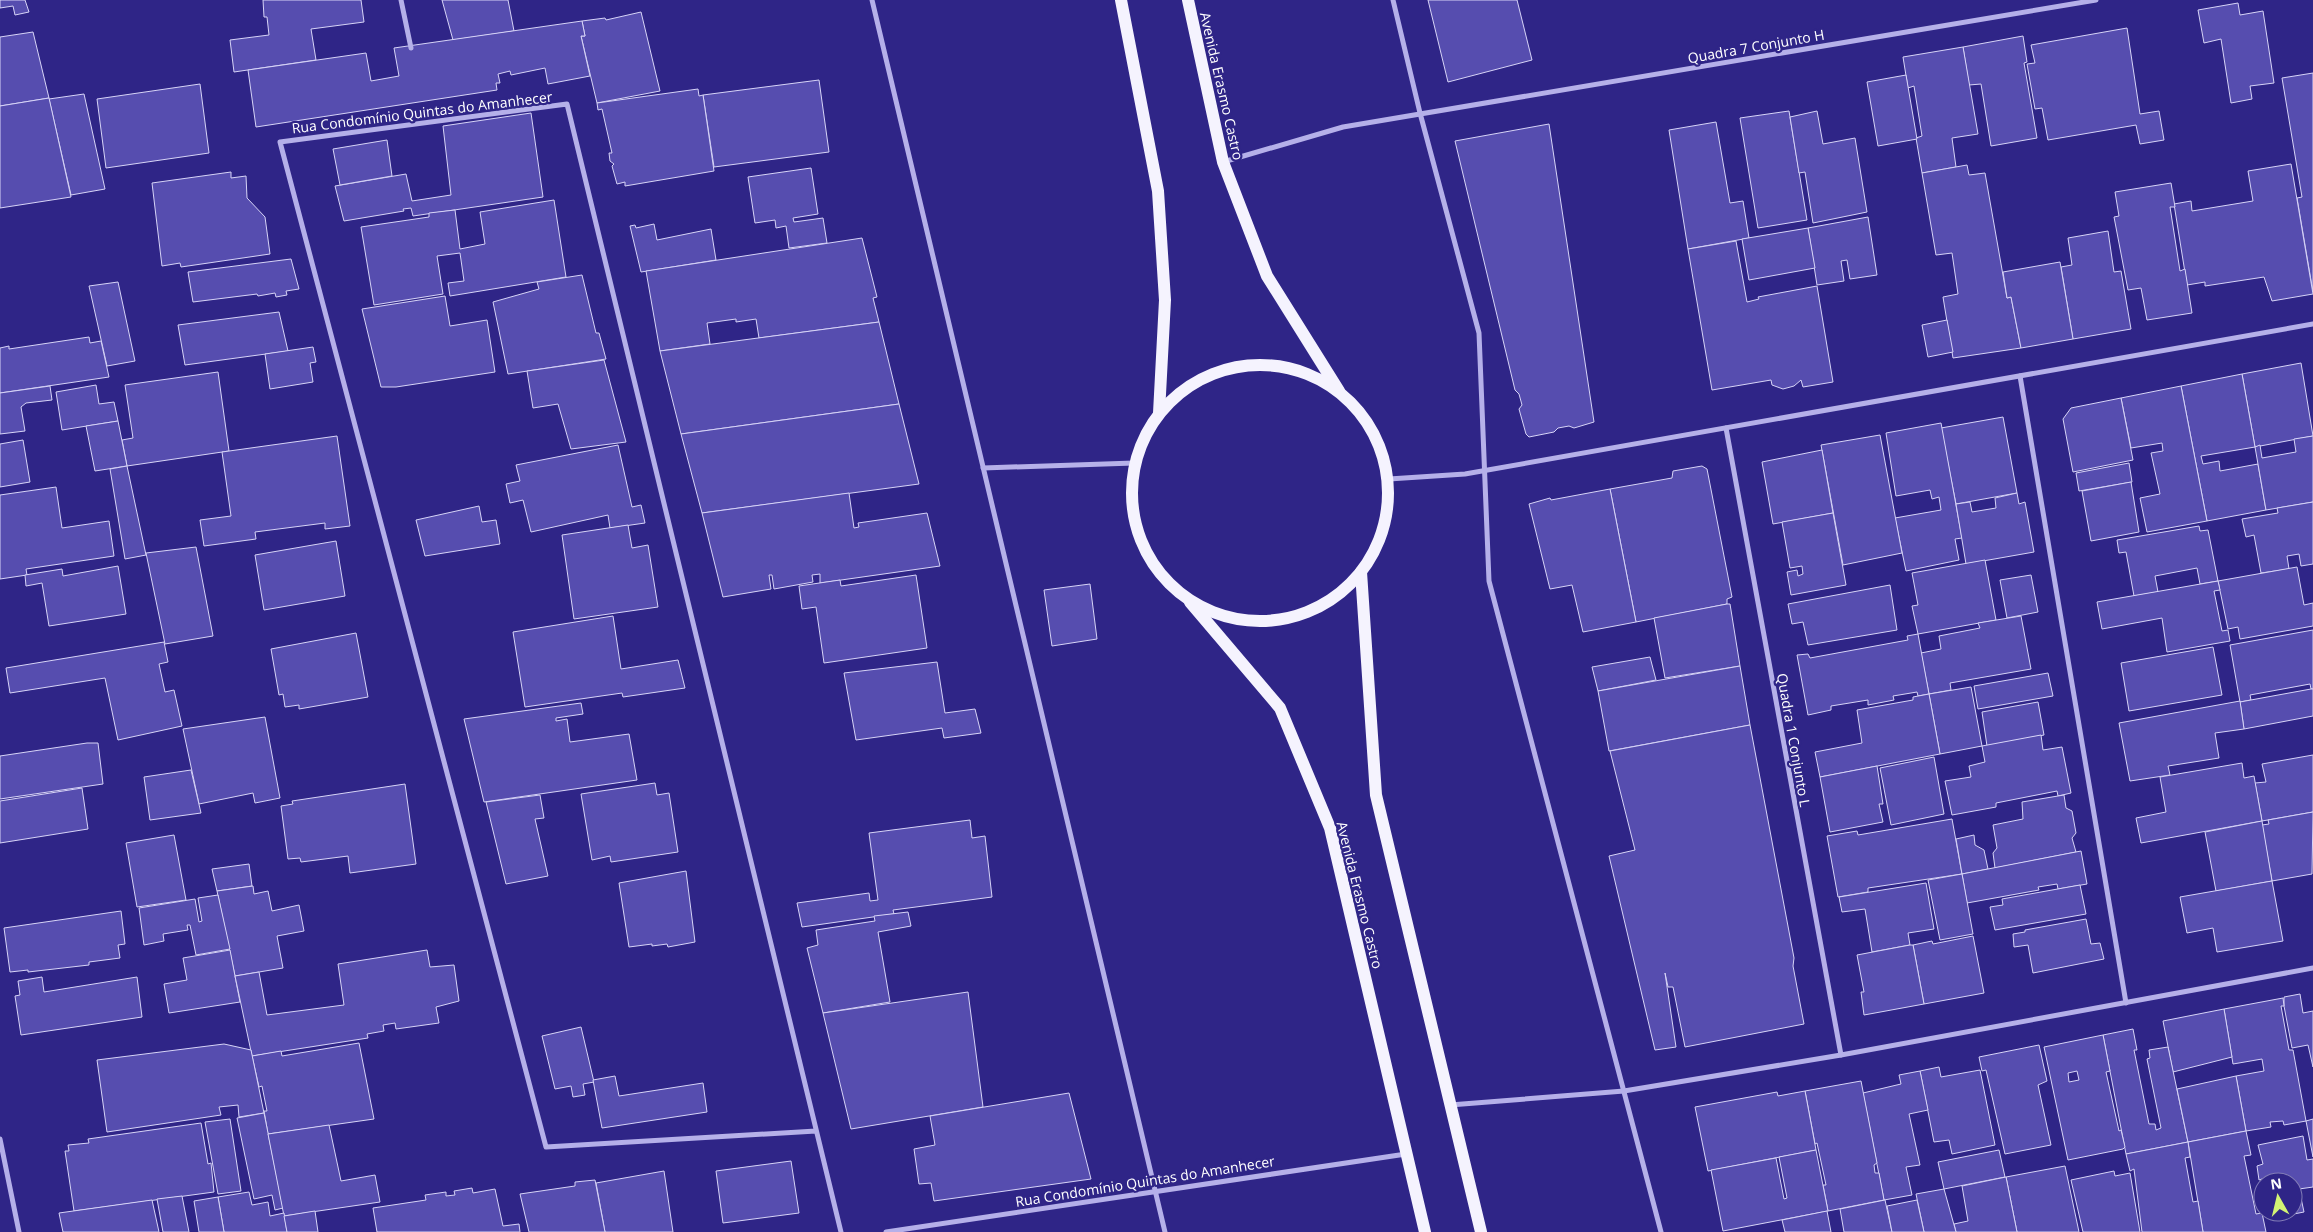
<svg xmlns="http://www.w3.org/2000/svg" width="2313" height="1232" font-family="'Open Sans',sans-serif">
	<style>
		.building { fill: #564daf; stroke: #d7d4f7; fill-rule: evenodd }
		.lines { fill: none; stroke-linecap: round; stroke-linejoin: round }
		.minor { stroke: #b5b0e9; stroke-width: 5 }
		.primary { stroke: #f5f3fe; stroke-width: 12 }
		.labels { text-anchor: middle; dominant-baseline: central; stroke-width: 4.5; stroke-linejoin: round; paint-order: stroke }
		.street-label { font-size: 14px; fill: #fff; stroke: #2f2587 }
	</style>
	<rect width="100%" height="100%" fill="#2f2587"/>
	<g class="building">
		<path d="M0,0H25L29,12L15,15L13,6L0,8Z"/>
		<path d="M263,0H361L364,22L311,29L316,60L234,72L230,40L269,35L267,17H264Z"/>
		<path d="M442,0H508L514,31L453,40Z"/>
		<path d="M1428,0H1517L1532,60L1448,82Z"/>
		<path d="M2238,3L2240,15L2263,11L2274,83L2250,86L2252,99L2231,103L2221,39L2204,43L2198,10Z"/>
		<path d="M641,12L660,91L597,103L581,36H585L582,21L605,18L606,20Z"/>
		<path d="M582,21L585,36H581L590,76L548,84L545,68L511,75L510,71L498,74L500,83H496L497,90L256,127L248,70L366,53L371,81L399,76L394,48Z"/>
		<path d="M2127,28L2140,114L2159,111L2164,140L2140,144L2136,125L2048,140L2042,108L2035,109L2027,64L2035,63L2031,45Z"/>
		<path d="M33,32L49,98L0,106V37Z"/>
		<path d="M2023,36L2027,62L2024,63L2037,138L1991,146L1981,84L1969,85L1963,47Z"/>
		<path d="M1963,47L1978,134L1952,138L1956,167L1922,173L1916,138L1922,136L1914,86L1908,88L1903,57Z"/>
		<path d="M2313,73V292L2297,198L2302,197L2282,78Z"/>
		<path d="M1906,75L1917,139L1878,146L1867,82Z"/>
		<path d="M819,80L829,152L714,167L703,95Z"/>
		<path d="M200,84L209,153L106,168L97,99Z"/>
		<path d="M698,89L699,96L703,95L714,171L625,186V182L617,184L612,166L614,164L610,161L609,153H612L602,109L598,110L597,103Z"/>
		<path d="M84,94L105,189L71,195L49,99Z"/>
		<path d="M49,98L71,197L0,208V106Z"/>
		<path d="M1789,111L1807,220L1758,228L1740,118Z"/>
		<path d="M1817,111L1823,144L1855,138L1867,212L1813,223L1805,172L1799,173L1790,117Z"/>
		<path d="M531,113L543,197L413,216L411,208L403,209L404,211L344,221L335,186L406,174L412,201L451,195L443,126Z"/>
		<path d="M1716,122L1730,203L1743,201L1749,238L1688,249L1669,130Z"/>
		<path d="M1549,124L1594,422L1574,428L1569,426L1558,428L1554,432L1529,437L1526,434L1519,409L1522,405L1519,394L1515,390L1455,141Z"/>
		<path d="M387,140L392,176L340,185L333,149Z"/>
		<path d="M2291,164L2313,294L2272,301L2264,277L2205,286V282L2187,285L2174,204L2191,201L2192,211L2253,201L2248,171Z"/>
		<path d="M1967,165L1969,175L1985,173L2007,298L2011,297L2021,348L1953,358L1943,297L1958,294L1952,253L1936,255L1922,173Z"/>
		<path d="M811,168L818,214L793,218L794,222L823,218L827,243L789,248L786,226L776,228L775,220L755,223L748,177Z"/>
		<path d="M231,172V178L246,176L247,198L265,217L270,254L181,267L180,263L162,266L152,183Z"/>
		<path d="M2171,183L2175,207H2170L2180,271L2185,269L2192,313L2147,320L2141,288L2128,290L2114,217L2119,216L2115,192Z"/>
		<path d="M554,200L566,277L450,296L448,283L464,281L460,253L437,256L443,294L374,305L361,227L429,217V213L455,210L460,249L485,244L480,212Z"/>
		<path d="M1868,217L1877,275L1850,279L1847,260L1841,261L1844,281L1817,285L1808,228Z"/>
		<path d="M654,224L657,240L711,229L716,260L641,272L630,226L635,225L636,228Z"/>
		<path d="M1808,228L1815,268L1749,280L1742,239Z"/>
		<path d="M2108,231L2114,272L2121,271L2131,329L2073,339L2061,267L2072,265L2068,238Z"/>
		<path d="M862,238L877,297L873,298L879,322L759,338L756,319L736,322V319L707,323L710,344L660,351L646,271Z"/>
		<path d="M1736,241L1747,302L1759,299L1758,297L1817,286L1833,382L1803,387L1801,380L1794,386L1783,389L1772,385L1771,380L1712,390L1688,249Z"/>
		<path d="M291,259L299,289L286,291L287,295L276,297L275,293L258,296L257,294L193,302L188,272Z"/>
		<path d="M2060,262L2073,339L2021,348L2011,297L2007,298L2003,272Z"/>
		<path d="M582,275L596,333H599L606,359L508,374L493,302L539,289L537,282Z"/>
		<path d="M118,282L135,361L107,366L89,286Z"/>
		<path d="M445,296L450,326L487,320L495,372L396,387H381L362,309Z"/>
		<path d="M279,312L288,351L185,365L178,325Z"/>
		<path d="M1947,320L1953,352L1928,357L1922,325Z"/>
		<path d="M879,322L899,404L681,434L660,351Z"/>
		<path d="M89,337L90,343L101,341L109,377L0,393V348L9,346V349Z"/>
		<path d="M313,347L316,362L310,363L313,382L270,389L265,354Z"/>
		<path d="M604,360L626,442L571,449L558,404L533,408L527,371Z"/>
		<path d="M2301,363L2313,436L2255,447L2242,374Z"/>
		<path d="M218,372L229,451L127,466L122,440L133,438L125,385Z"/>
		<path d="M2242,374L2255,447L2201,456L2203,464L2219,461L2220,471L2258,464L2266,510L2207,521L2181,386Z"/>
		<path d="M96,385L99,404L114,402L118,421L62,430L56,392Z"/>
		<path d="M50,386L52,400L26,403L21,407L25,431L0,434V393Z"/>
		<path d="M2181,386L2207,521L2147,532L2140,498L2160,494L2151,453L2163,451L2162,443L2131,448L2121,398Z"/>
		<path d="M2121,398L2133,460L2073,472L2063,419L2071,408Z"/>
		<path d="M899,404L919,484L702,513L681,434Z"/>
		<path d="M2003,417L2017,493L1956,504L1941,428Z"/>
		<path d="M118,421L127,466L95,471L86,426Z"/>
		<path d="M1941,423L1962,538L1955,539L1959,560L1906,571L1895,518L1941,510L1939,497L1932,499L1930,490L1896,496L1886,433Z"/>
		<path d="M1880,435L1902,553L1843,565L1821,445Z"/>
		<path d="M337,436L350,526L325,529V523L255,532L256,539L204,546L200,520L231,516L222,452Z"/>
		<path d="M2313,436V502L2266,510L2255,447L2260,445L2262,458L2296,452L2294,439Z"/>
		<path d="M23,440L30,482L0,487V444Z"/>
		<path d="M618,445L632,507L641,505L645,523L610,528L608,515L531,532L523,500L510,503L506,484L520,481L516,465Z"/>
		<path d="M1822,450L1833,513L1773,524L1762,462Z"/>
		<path d="M2129,463L2132,482L2079,491L2076,473Z"/>
		<path d="M127,466L146,555L125,559L110,469Z"/>
		<path d="M1702,466L1707,469L1732,597L1727,599V604L1636,622L1610,489L1672,478L1673,471Z"/>
		<path d="M2131,482L2139,532L2091,541L2082,491Z"/>
		<path d="M56,487L62,528L109,521L114,556L26,569L27,575L0,579V495Z"/>
		<path d="M1610,489L1636,622L1583,632L1572,585L1550,589L1529,504L1550,498L1551,500Z"/>
		<path d="M849,493L854,528L859,527L858,523L927,513L940,566L820,583V574L812,575L813,582L774,589L772,575H769L771,589L723,597L702,513Z"/>
		<path d="M2017,493L2019,504L2025,502L2034,552L1966,564L1956,504L1970,502L1972,512L1996,508L1995,498Z"/>
		<path d="M2313,502V564L2301,566L2299,554L2287,556L2289,569L2261,573L2254,535L2246,537L2242,519L2278,513L2277,508Z"/>
		<path d="M479,506L482,522L496,520L500,544L425,556L416,520Z"/>
		<path d="M1833,513L1846,585L1791,595L1787,572L1797,570L1798,576L1803,574L1802,566L1790,568L1782,522Z"/>
		<path d="M628,525L632,548L648,545L658,607L574,619L562,535Z"/>
		<path d="M2199,526L2200,531L2208,530L2218,581L2200,584L2197,568L2155,576L2158,592L2134,596L2126,552L2119,553L2117,540Z"/>
		<path d="M336,541L345,596L264,610L255,555Z"/>
		<path d="M196,547L213,636L165,644L146,553Z"/>
		<path d="M1985,560L1996,620L1918,634L1912,606L1918,605L1912,573Z"/>
		<path d="M118,566L126,614L49,626L42,583L26,586L25,575L62,569L63,576Z"/>
		<path d="M2297,567L2304,605L2313,603V626L2240,639L2238,627L2228,629L2218,581Z"/>
		<path d="M916,575L927,648L824,663L816,607L802,609L799,586L840,580L841,586Z"/>
		<path d="M2031,575L2038,612L2007,618L2000,580Z"/>
		<path d="M2218,581L2220,590L2214,591L2222,631L2228,630L2230,641L2167,652L2162,618L2102,629L2097,602Z"/>
		<path d="M1090,584L1097,639L1052,646L1044,590Z"/>
		<path d="M1890,585L1897,630L1808,645L1803,622L1792,624L1788,604Z"/>
		<path d="M1727,604H1730L1740,666L1665,678L1654,618Z"/>
		<path d="M613,616L621,669L678,660L685,688L623,697L622,693L525,707L513,632Z"/>
		<path d="M2021,616L2031,669L1950,683L1951,690L1929,694L1921,653L1941,649L1939,636L1980,628L1978,623Z"/>
		<path d="M2313,630V689H2311L2310,684L2250,695L2251,700L2240,702L2230,645Z"/>
		<path d="M356,633L368,697L299,709V705L285,707L283,694L279,695L271,649Z"/>
		<path d="M1918,634L1929,694L1918,696L1917,692L1893,696L1894,700L1868,705V700L1831,706V710L1808,715L1797,655L1808,654L1810,658L1908,640L1907,636Z"/>
		<path d="M164,642L168,662L159,664L165,692L174,690L182,726L118,740L105,678L10,693L6,668Z"/>
		<path d="M2213,647L2222,695L2129,711L2121,663Z"/>
		<path d="M1650,657L1656,680L1598,691L1592,667Z"/>
		<path d="M937,662L945,713L975,709L981,733L944,738L942,728L856,740L844,673Z"/>
		<path d="M1740,666L1750,725L1609,751L1598,691Z"/>
		<path d="M2048,673L2053,696L1978,709L1974,686Z"/>
		<path d="M1971,687L1982,746L1940,754L1929,694Z"/>
		<path d="M2311,689H2313V716L2244,729L2240,702Z"/>
		<path d="M1929,694L1940,754L1820,777L1815,752L1862,743L1857,710L1913,700V697Z"/>
		<path d="M2240,701L2244,729L2215,733L2219,758L2168,766L2170,775L2130,781L2119,723Z"/>
		<path d="M2038,702L2044,735L1987,746L1982,712Z"/>
		<path d="M581,703L583,714L556,718V721L567,719L570,742L629,734L637,780L484,802L464,719Z"/>
		<path d="M265,717L280,798L255,803L253,793L199,804L183,729Z"/>
		<path d="M1750,725L1794,958L1793,966L1804,1024L1685,1047L1673,987H1668L1665,973L1676,1047L1655,1050L1609,856L1635,850L1610,751Z"/>
		<path d="M2041,735L2043,750L2062,747L2071,793L2058,796L2057,791L1996,803V807L1952,815L1945,781L1971,777L1969,766L1985,762L1982,746Z"/>
		<path d="M87,743H98L103,784L0,799V756Z"/>
		<path d="M2313,755V812L2262,821L2255,783L2266,782L2262,764Z"/>
		<path d="M1934,757L1944,814L1891,825L1880,768Z"/>
		<path d="M2242,763L2244,778L2254,776L2262,821L2141,843L2136,818L2166,812L2160,777Z"/>
		<path d="M1877,766L1883,804H1879L1883,822L1830,832L1820,777Z"/>
		<path d="M191,770L201,813L150,820L144,777Z"/>
		<path d="M655,783L657,795L669,793L678,852L611,862L610,856L592,860L581,794Z"/>
		<path d="M405,784L416,864L350,873L348,856L301,862L300,858L288,859L281,806L293,804L292,801Z"/>
		<path d="M82,788L88,829L0,843V801Z"/>
		<path d="M540,795L544,818L535,819L548,876L506,884L486,802Z"/>
		<path d="M2064,795L2066,808L2072,811L2076,833L2072,838L2076,852L1995,868L1993,853L1997,848L1993,825L2023,819L2022,802Z"/>
		<path d="M2313,812L2312,874L2272,881L2262,825L2269,824L2268,820Z"/>
		<path d="M1952,819L1962,874L1868,888V892L1838,897L1827,836L1857,831L1858,835Z"/>
		<path d="M970,820L972,838L985,836L992,897L893,910L894,914L802,927L797,903L869,893L870,901L878,900L869,833Z"/>
		<path d="M2262,821L2272,881L2216,891L2205,832Z"/>
		<path d="M174,835L186,900L137,907L126,843Z"/>
		<path d="M1974,835L1975,845L1984,850L1988,869L1962,874L1956,839Z"/>
		<path d="M2081,851L2087,884L2058,889L2057,884L2038,887L2039,890L1967,903L1962,874Z"/>
		<path d="M249,864L252,886L217,891L212,869Z"/>
		<path d="M686,871L695,942L668,947L667,944L652,946V944L629,947L619,883Z"/>
		<path d="M1962,874L1973,934L1940,940L1928,880Z"/>
		<path d="M2272,881L2283,941L2217,952L2213,928L2187,933L2180,897Z"/>
		<path d="M1926,883L1934,929L1908,933L1910,945L1872,952L1865,909L1842,912L1839,897Z"/>
		<path d="M2080,885L2086,914L1995,930L1990,907L2003,905L2002,899Z"/>
		<path d="M253,886L254,894L268,891L272,911L299,905L304,931L277,936L283,968L235,976L217,891Z"/>
		<path d="M218,895L230,949L196,955L190,925H187L188,930L163,934L164,941L144,945L139,908L195,899L199,922L202,921L198,898Z"/>
		<path d="M121,911L125,944L118,945L120,958L89,962V965L28,972V970L10,972L4,928Z"/>
		<path d="M908,912L911,926L878,932L890,1002L823,1013L807,948L818,945L816,930L875,921L874,916Z"/>
		<path d="M2086,919L2091,944L2100,943L2104,959L2033,973L2028,945L2014,947L2013,934L2025,932V930Z"/>
		<path d="M1973,936L1984,993L1924,1004L1913,945L1932,941L1933,944Z"/>
		<path d="M1910,945H1913L1924,1004L1864,1015L1861,992H1864L1857,955Z"/>
		<path d="M230,950L240,1002L169,1013L164,984L187,980L183,958Z"/>
		<path d="M427,950L430,967L454,965L459,1001L436,1007L439,1023L396,1029L395,1023L383,1025L384,1031L367,1034L368,1038L252,1056L235,976L259,972L267,1015L344,1005L338,964Z"/>
		<path d="M42,977L44,992L137,977L142,1017L21,1035L15,996L20,995L18,981Z"/>
		<path d="M968,992L983,1107L851,1129L823,1013Z"/>
		<path d="M2300,994L2303,1013L2313,1011V1067L2308,1045L2292,1048L2284,1006V997Z"/>
		<path d="M2283,998L2284,1006H2281L2289,1050H2293L2306,1121L2284,1125L2283,1121L2270,1122L2271,1127L2246,1131L2236,1076L2264,1071L2262,1059L2233,1064L2224,1009Z"/>
		<path d="M2224,1009L2232,1057L2173,1072L2163,1021Z"/>
		<path d="M581,1027L594,1082L583,1084L585,1095L573,1097L571,1086L555,1089L542,1036Z"/>
		<path d="M2133,1029L2137,1050H2134L2149,1124H2155L2156,1130L2161,1128L2147,1059L2150,1058L2149,1050L2168,1047L2188,1142L2126,1154L2103,1035Z"/>
		<path d="M2103,1035L2110,1071L2106,1072L2119,1131L2121,1130L2125,1147L2123,1149L2068,1160L2044,1047ZM2077,1071L2079,1080L2069,1082L2068,1073Z"/>
		<path d="M359,1043L374,1119L268,1134L264,1111H267L262,1086L259,1087L252,1056L281,1051L282,1056Z"/>
		<path d="M224,1044L251,1050L264,1113L239,1117L238,1105L219,1107L221,1115L107,1132L97,1060Z"/>
		<path d="M2039,1045L2047,1081L2038,1085L2051,1145L2005,1154L1986,1070L1982,1071L1979,1057Z"/>
		<path d="M1939,1067L1941,1077L1980,1070L1995,1145L1952,1154L1949,1140L1934,1142L1920,1071Z"/>
		<path d="M1920,1071L1928,1110L1909,1114L1920,1165L1906,1167L1912,1195L1884,1200L1863,1093L1901,1084L1899,1075Z"/>
		<path d="M615,1076L619,1096L703,1083L707,1112L602,1128L593,1080Z"/>
		<path d="M2236,1076L2246,1131L2188,1142L2177,1089Z"/>
		<path d="M1861,1081L1877,1163L1874,1165L1875,1173H1879L1884,1200L1828,1211L1823,1185H1826L1817,1143L1815,1144L1805,1091Z"/>
		<path d="M1805,1091L1816,1150L1708,1171L1695,1107L1777,1092L1778,1096Z"/>
		<path d="M1069,1093L1091,1179L934,1201L931,1183L919,1184L914,1149L935,1145L930,1116Z"/>
		<path d="M264,1113L283,1208L275,1210L272,1195L254,1199L237,1118Z"/>
		<path d="M230,1119L241,1191L218,1194L205,1122Z"/>
		<path d="M2313,1119V1157L2306,1121Z"/>
		<path d="M201,1123L208,1164L211,1163L214,1192L74,1211L65,1151H69L68,1145L89,1143L88,1139Z"/>
		<path d="M329,1125L341,1181L375,1175L380,1202L284,1216L268,1134Z"/>
		<path d="M2246,1131L2251,1155L2244,1156L2256,1214L2262,1213L2266,1232H2203L2188,1142Z"/>
		<path d="M2303,1136L2307,1160L2313,1159V1187L2299,1189L2304,1212L2273,1218L2272,1212H2293V1182H2266L2265,1178L2259,1180L2257,1166L2263,1164L2258,1145Z"/>
		<path d="M2188,1142L2190,1157L2185,1158L2193,1202L2198,1201L2203,1232H2142L2134,1169L2130,1171L2126,1154Z"/>
		<path d="M1816,1150L1828,1211L1723,1231L1711,1170L1776,1158L1784,1199L1787,1198L1779,1157Z"/>
		<path d="M1999,1150L2005,1177L1944,1189L1938,1162Z"/>
		<path d="M791,1161L799,1213L723,1223L716,1171Z"/>
		<path d="M2065,1166L2079,1232H2017L2006,1177Z"/>
		<path d="M664,1171L673,1232H605L596,1183Z"/>
		<path d="M2114,1171L2115,1176L2130,1173L2140,1232H2083L2071,1180Z"/>
		<path d="M2006,1177L2017,1232H1956L1954,1224L1968,1221L1962,1186Z"/>
		<path d="M595,1180L605,1232H529L520,1194L575,1186V1182Z"/>
		<path d="M472,1188L473,1193L495,1189L503,1226L519,1224L520,1232H377L373,1208L426,1200L425,1195L446,1192V1196L455,1195L454,1191Z"/>
		<path d="M1944,1189L1956,1232H1924L1916,1194Z"/>
		<path d="M249,1192L252,1205L268,1202L270,1216L284,1213L287,1232H224L218,1197Z"/>
		<path d="M182,1196L189,1232H163L157,1199Z"/>
		<path d="M218,1197L224,1232H199L194,1201Z"/>
		<path d="M152,1200L159,1232H63L59,1213Z"/>
		<path d="M1885,1200L1892,1232H1844L1840,1209Z"/>
		<path d="M1917,1200L1924,1232H1892L1887,1206Z"/>
		<path d="M315,1211L318,1232H287L284,1216Z"/>
		<path d="M1827,1211L1831,1232H1785L1782,1220Z"/>
	</g>
	<g class="lines">
		<g class="minor">
			<path d="M401,0L411,48"/>
			<path d="M872,0L1165,1232"/>
			<path d="M1393,0L1420,113L1479,333L1489,581L1661,1232"/>
			<path d="M1223,162L1343,127L2096,0"/>
			<path d="M2020,376L2126,1003"/>
			<path d="M1726,428L1841,1055"/>
			<path d="M983,468L1134,463"/>
			<path d="M1389,479L1465,474L2313,324"/>
			<path d="M1450,1105L1624,1091L1841,1055L2313,968"/>
			<path d="M816,1131L546,1147L280,142L567,104L841,1232"/>
			<path d="M0,1139L19,1232"/>
			<path d="M886,1232L1406,1154"/>
		</g>
		<g class="primary">
			<path d="M1121,0L1158,191L1165,300L1159,413"/>
			<path d="M1188,0L1223,162L1267,276L1339,391"/>
			<circle cx="1260" cy="493" r="128"/>
			<path d="M1361,572L1376,795L1481,1232"/>
			<path d="M1190,602L1280,708L1330,828L1425,1232"/>
		</g>
	</g>
	<g class="labels">
		<g class="street-label">
			<text transform="translate(1756 46) rotate(-10)">Quadra 7 Conjunto H</text>
			<text transform="translate(1222 86) rotate(77)">Avenida Erasmo Castro</text>
			<text transform="translate(422 112) rotate(-7)">Rua Condomínio Quintas do Amanhecer</text>
			<text transform="translate(1794 740) rotate(80)">Quadra 1 Conjunto L</text>
			<text transform="translate(1360 895) rotate(76)">Avenida Erasmo Castro</text>
			<text transform="translate(1145 1181) rotate(-9)">Rua Condomínio Quintas do Amanhecer</text>
		</g>
	</g>
	<g transform="translate(2278 1197) rotate(352)"><circle r="24" fill="#2f2587" stroke="#827cb7"/>
	<path d="M0-4L9 19L0 12L-9 19Z" fill="#d3f374"/>
	<text y="-8" font-size="14" font-weight="bold" text-anchor="middle" fill="#ffffff">N</text>
	</g>
</svg>
